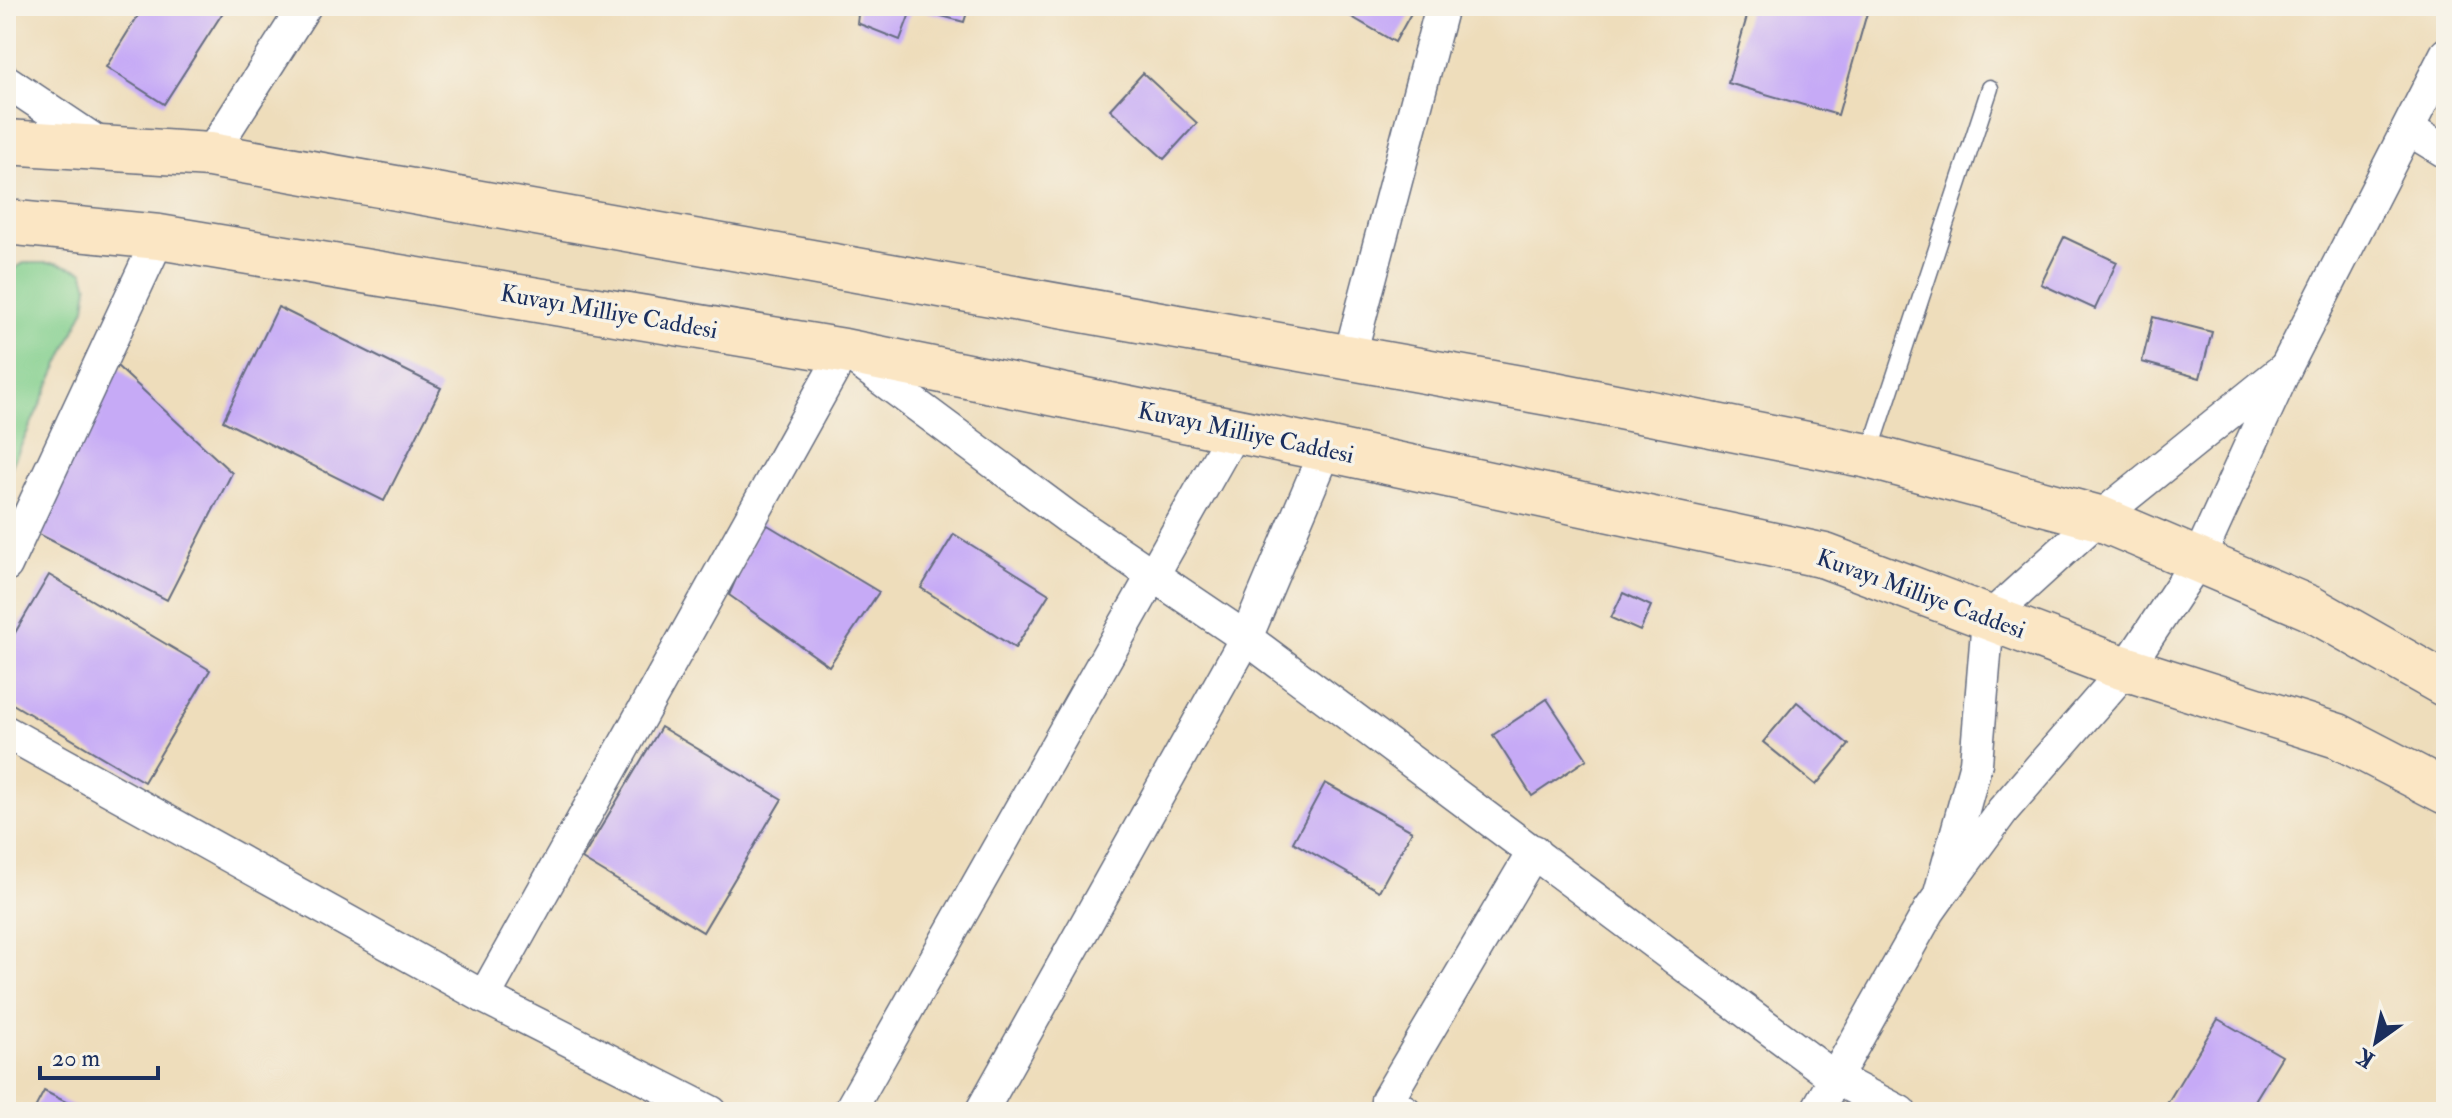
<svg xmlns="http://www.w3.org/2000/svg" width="2452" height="1118" font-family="'IM FELL Double Pica',serif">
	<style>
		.green { fill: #82cf8d; stroke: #4e7f76; stroke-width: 2 }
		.building { fill: #c6aaf6 }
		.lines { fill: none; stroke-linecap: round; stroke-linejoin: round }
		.lane-casing { stroke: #656c7f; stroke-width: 19 }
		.street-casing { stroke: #656c7f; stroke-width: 35 }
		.secondary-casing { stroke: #656c7f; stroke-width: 47 }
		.lane { stroke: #fff; stroke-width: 16 }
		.street { stroke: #fff; stroke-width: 32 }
		.secondary { stroke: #fbe6c4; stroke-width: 44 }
		.labels { text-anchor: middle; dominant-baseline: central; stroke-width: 7; stroke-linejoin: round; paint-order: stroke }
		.street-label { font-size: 24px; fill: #1b2f5e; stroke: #f7f3e8 }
	</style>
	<rect width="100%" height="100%" fill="#f7f3e8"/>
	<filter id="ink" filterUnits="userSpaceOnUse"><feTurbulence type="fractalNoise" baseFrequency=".0125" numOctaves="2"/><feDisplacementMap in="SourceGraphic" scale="16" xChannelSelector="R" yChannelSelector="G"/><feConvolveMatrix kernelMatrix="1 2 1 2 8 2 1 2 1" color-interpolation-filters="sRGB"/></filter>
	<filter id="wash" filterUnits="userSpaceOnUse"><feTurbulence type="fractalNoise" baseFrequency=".006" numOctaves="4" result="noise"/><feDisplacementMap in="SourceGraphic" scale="32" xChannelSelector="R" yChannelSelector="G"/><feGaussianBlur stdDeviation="1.8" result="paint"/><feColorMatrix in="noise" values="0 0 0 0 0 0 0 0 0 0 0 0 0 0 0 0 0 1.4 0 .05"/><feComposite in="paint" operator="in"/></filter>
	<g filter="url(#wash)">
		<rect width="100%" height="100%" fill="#edb"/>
		<path class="green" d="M24,263H56L83,271L88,286L85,308L6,478V279L11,270Z"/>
		<g id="blocks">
			<g class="building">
				<path d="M144,6H227L164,104L106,67Z"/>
				<path d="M859,6H969L964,22L912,8L900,40L857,23Z"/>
				<path d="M1333,6H1415L1395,42Z"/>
				<path d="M1750,6H1869L1838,115L1728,83Z"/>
				<path d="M1143,73L1197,123L1164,159L1110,109Z"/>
				<path d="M2064,237L2117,262L2095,309L2041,284Z"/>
				<path d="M278,307L441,388L384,501L223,421Z"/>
				<path d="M2153,317L2212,332L2200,378L2142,362Z"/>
				<path d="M116,365L232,473L167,600L31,530Z"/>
				<path d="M761,521L879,592L829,666L729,595Z"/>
				<path d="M954,534L1049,594L1015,648L921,588Z"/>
				<path d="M49,575L210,670L144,782L6,700V648Z"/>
				<path d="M1623,593L1651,606L1640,631L1611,618Z"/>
				<path d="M1547,699L1587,759L1532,796L1493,735Z"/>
				<path d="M1797,702L1849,745L1816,785L1763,742Z"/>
				<path d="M661,727L782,799L703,932L582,859Z"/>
				<path d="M1325,783L1412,831L1379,891L1293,842Z"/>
				<path d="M2218,1019L2282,1056L2248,1112H2162Z"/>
				<path d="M44,1091L86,1112H33Z"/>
			</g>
		</g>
	</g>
	<g filter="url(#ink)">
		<use href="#blocks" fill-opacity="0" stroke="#656c7f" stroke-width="2"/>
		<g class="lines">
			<g class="lane-casing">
				<path id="lane" d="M1869,455L1990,88"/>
			</g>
			<g class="street-casing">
				<g id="street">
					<path d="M6,81L106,148"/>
					<path d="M2410,130L2446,152"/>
					<path d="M210,155L305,6"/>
					<path d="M1349,359L1442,6"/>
					<path d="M2286,367L2446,54"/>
					<path d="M6,565L159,237"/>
					<path d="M6,732L484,997L711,1112"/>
					<path d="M484,997L844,351L1070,519L1246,638L1835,1078L1900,1112"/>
					<path d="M849,1112L1235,430"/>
					<path d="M981,1112L1246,638L1326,449"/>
					<path d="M1406,1112L1387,1100L1534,851"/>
					<path d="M1816,1112L1929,911L1939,897L2003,810L2126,669L2197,562L2286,367L2099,518L1988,619L1976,763L1939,897"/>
				</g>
			</g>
			<g class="secondary-casing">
				<g id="secondary">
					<path d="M6,142L210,155L1554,394L1868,456L2099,518L2310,608L2446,685"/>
					<path d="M6,222L159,237L844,351L1326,449L1825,556L2109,663L2338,736L2446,792"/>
				</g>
			</g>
			<use href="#lane" class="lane"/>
			<use href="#street" class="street"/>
			<use href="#secondary" class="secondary"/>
		</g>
	</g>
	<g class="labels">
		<g class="street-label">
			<text transform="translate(609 312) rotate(10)">Kuvayı Milliye Caddesi</text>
			<text transform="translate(1246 433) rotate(12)">Kuvayı Milliye Caddesi</text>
			<text transform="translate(1921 594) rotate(20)">Kuvayı Milliye Caddesi</text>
		</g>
	</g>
	<rect width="2452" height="1118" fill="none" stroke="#f7f3e8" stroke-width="32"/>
	<g transform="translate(2376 1042) rotate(213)" stroke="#f7f3e8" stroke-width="6" paint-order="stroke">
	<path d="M0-6L14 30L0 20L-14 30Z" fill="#1b2f5e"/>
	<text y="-12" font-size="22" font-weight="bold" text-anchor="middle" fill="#1b2f5e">K</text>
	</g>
	<path d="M40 1066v12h118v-12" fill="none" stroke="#1b2f5e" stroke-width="4"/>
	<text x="52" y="1066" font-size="24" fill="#1b2f5e" stroke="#f7f3e8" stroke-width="6" paint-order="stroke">20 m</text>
</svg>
